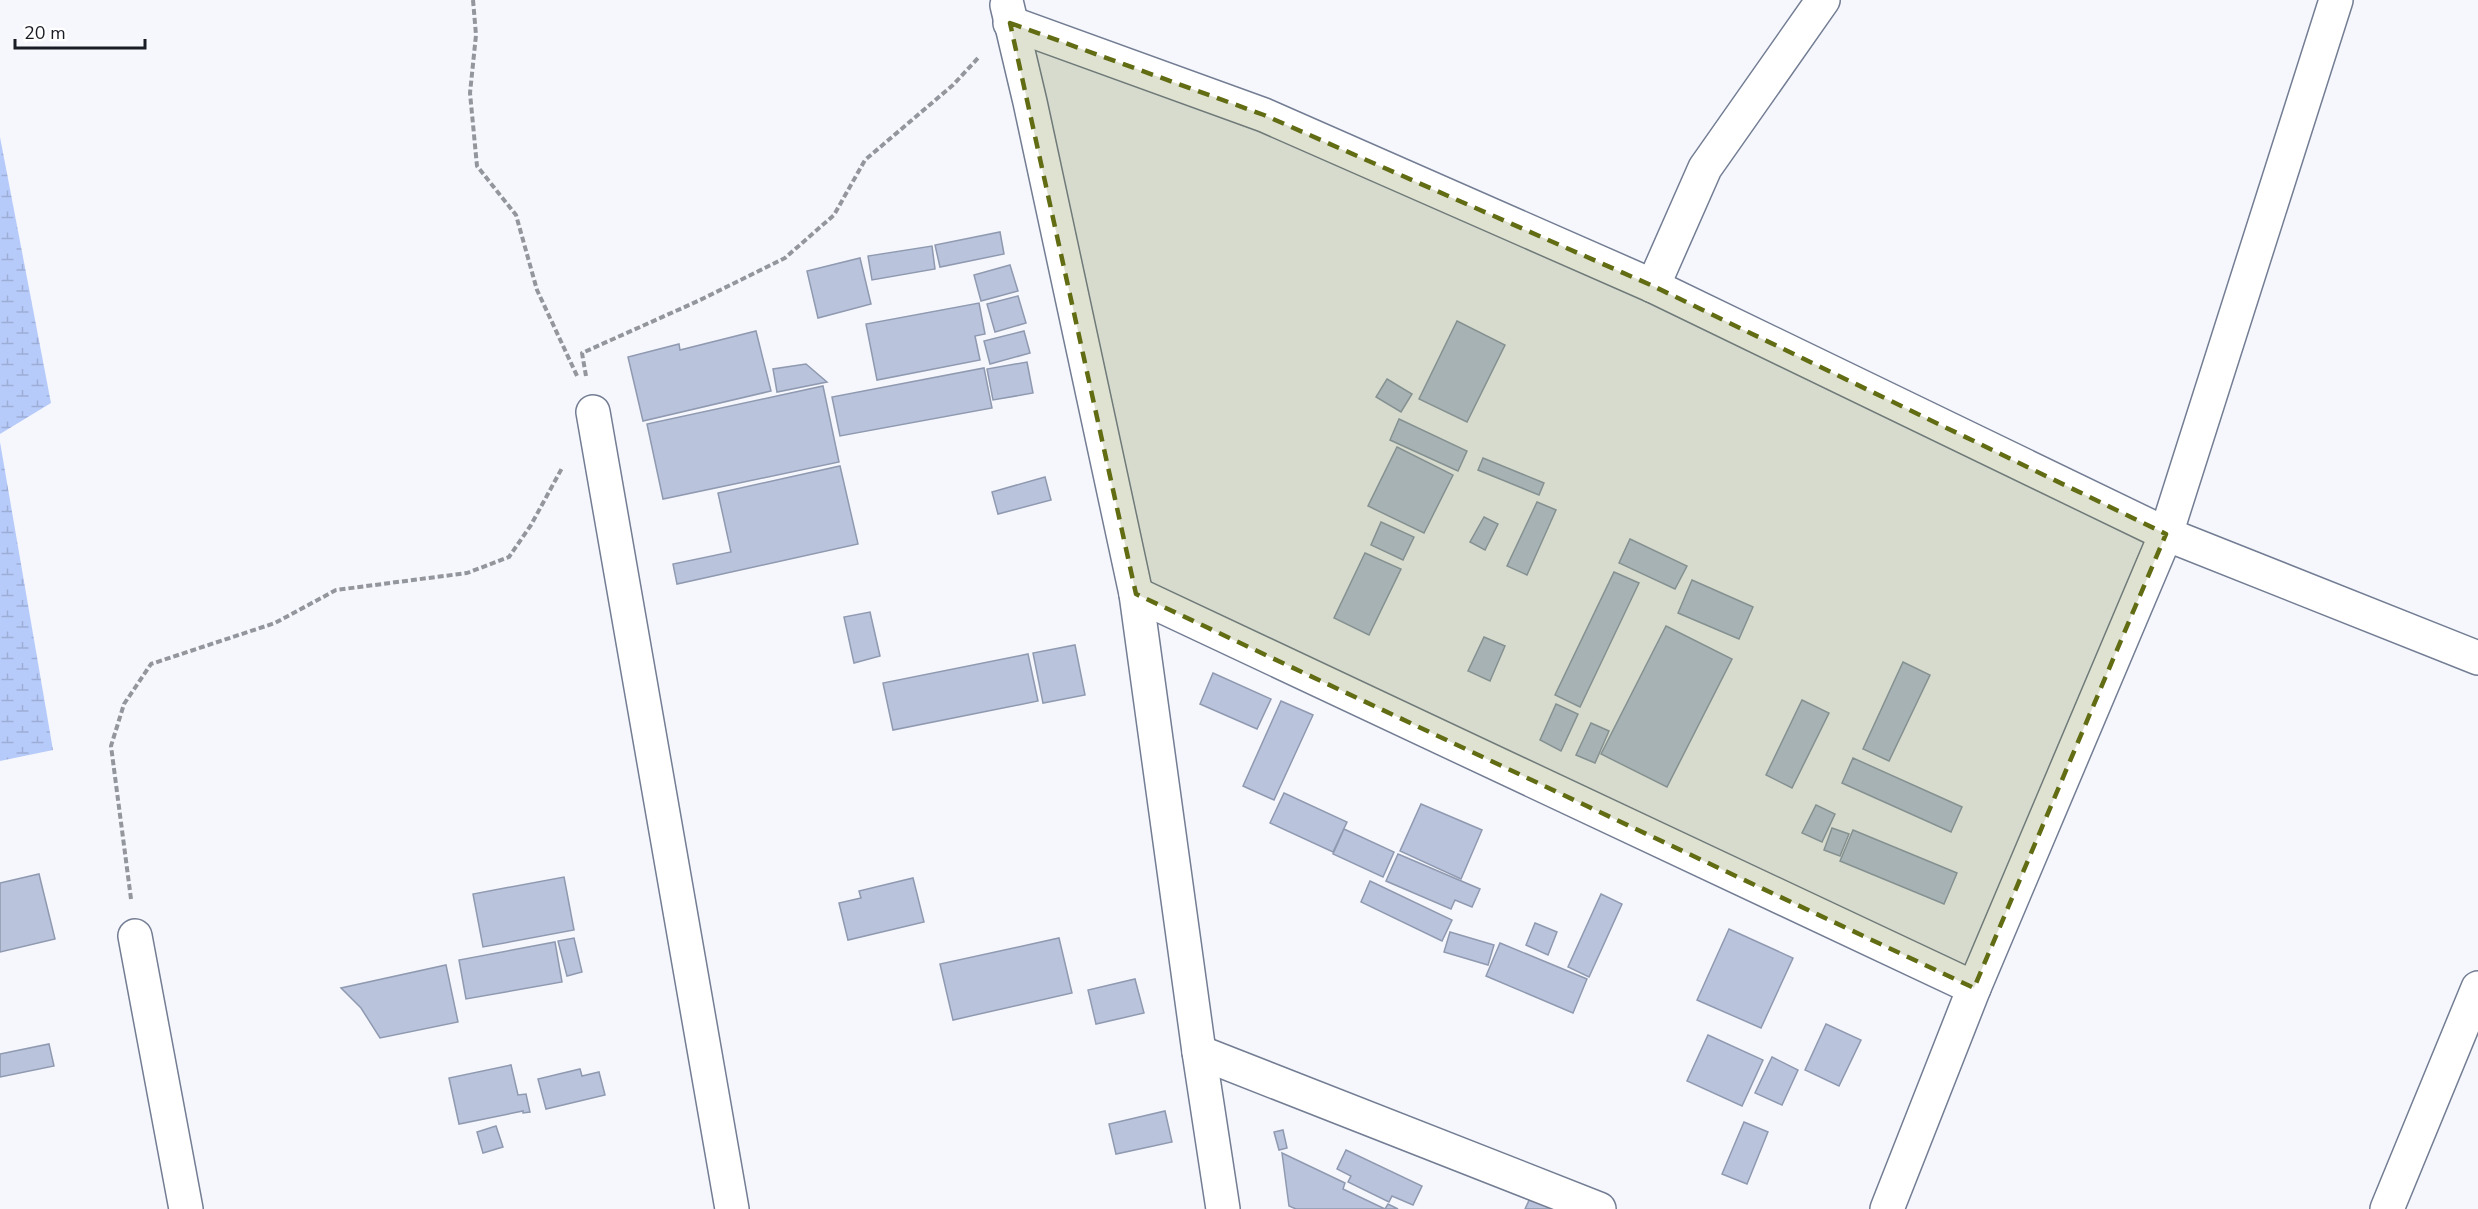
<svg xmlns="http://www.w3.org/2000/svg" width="2478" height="1209" font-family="'Nunito Sans',sans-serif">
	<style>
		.wetland { fill: url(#wetland-marsh) }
		.building { fill: #b9c4dc; stroke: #8f99b0; stroke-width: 1.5 }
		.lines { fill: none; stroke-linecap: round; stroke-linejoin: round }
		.street-casing { stroke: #737d93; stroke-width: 36 }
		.path { stroke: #94969d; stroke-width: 4; stroke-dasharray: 6 3; stroke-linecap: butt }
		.street { stroke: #fff; stroke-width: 33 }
		.marked { fill: #616c13; fill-opacity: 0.2; stroke: #616c13; stroke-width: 4.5; stroke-dasharray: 12 8; stroke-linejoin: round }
	</style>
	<defs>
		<pattern id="wetland-marsh" width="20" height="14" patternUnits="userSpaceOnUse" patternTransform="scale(1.5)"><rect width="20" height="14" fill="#b7cbfa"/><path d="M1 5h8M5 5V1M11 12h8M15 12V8" fill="none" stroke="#9daed6"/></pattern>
	</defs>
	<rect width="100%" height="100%" fill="#f5f7fc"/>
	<g class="wetland">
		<path d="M0,137L51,403L0,434Z"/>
		<path d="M0,442L53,750L0,761Z"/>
	</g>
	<g class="building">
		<path d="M1000,232L1004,254L940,267L935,245Z"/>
		<path d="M932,246L935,269L872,280L868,256Z"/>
		<path d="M860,258L871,304L818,318L807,271Z"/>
		<path d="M1010,265L1018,291L981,301L974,275Z"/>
		<path d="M1018,296L1026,323L995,332L987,304Z"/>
		<path d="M979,303L985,334L975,336L980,360L877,380L866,324Z"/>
		<path d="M1457,321L1505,345L1467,422L1419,399Z"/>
		<path d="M756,331L771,391L643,421L628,357L679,344L680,350Z"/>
		<path d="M1024,331L1030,353L990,364L984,341Z"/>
		<path d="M1027,362L1033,393L993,400L987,369Z"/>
		<path d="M806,364L827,382L777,392L773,369Z"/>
		<path d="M984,368L992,408L840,436L832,397Z"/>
		<path d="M1387,379L1412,394L1401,412L1376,397Z"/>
		<path d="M823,386L839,462L663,499L647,424Z"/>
		<path d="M1399,419L1467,451L1458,471L1390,440Z"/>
		<path d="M1397,447L1453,475L1424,533L1368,506Z"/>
		<path d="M1483,458L1544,483L1539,495L1478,470Z"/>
		<path d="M840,466L858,544L677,584L673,564L731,552L718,493Z"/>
		<path d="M1045,477L1051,500L998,514L992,492Z"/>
		<path d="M1537,502L1556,510L1527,575L1507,566Z"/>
		<path d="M1484,517L1498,524L1485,550L1470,542Z"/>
		<path d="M1381,522L1414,537L1403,560L1371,545Z"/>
		<path d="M1630,539L1687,566L1675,589L1619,563Z"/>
		<path d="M1365,553L1401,569L1369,635L1334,618Z"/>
		<path d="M1614,572L1639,583L1580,707L1555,695Z"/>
		<path d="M1692,580L1753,607L1739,639L1678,613Z"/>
		<path d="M870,612L880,656L854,663L844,617Z"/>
		<path d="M1666,626L1732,659L1667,787L1601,754Z"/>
		<path d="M1484,637L1505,646L1490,681L1468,671Z"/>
		<path d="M1075,645L1085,695L1043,703L1033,653Z"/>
		<path d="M1028,654L1038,701L893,730L883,683Z"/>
		<path d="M1903,662L1930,675L1889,761L1863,749Z"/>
		<path d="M1213,673L1271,699L1257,729L1200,704Z"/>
		<path d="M1802,700L1829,713L1792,788L1766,775Z"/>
		<path d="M1281,701L1313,715L1274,800L1243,786Z"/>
		<path d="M1556,704L1578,714L1561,751L1540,740Z"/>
		<path d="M1591,723L1609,731L1595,763L1576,755Z"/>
		<path d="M1853,758L1962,807L1951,832L1842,783Z"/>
		<path d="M1284,793L1347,822L1333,852L1270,823Z"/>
		<path d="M1421,804L1482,830L1461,879L1400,851Z"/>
		<path d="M1816,805L1835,814L1822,842L1802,833Z"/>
		<path d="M1832,828L1849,834L1840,856L1824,850Z"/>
		<path d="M1344,829L1394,852L1383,877L1333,854Z"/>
		<path d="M1853,830L1957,873L1944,904L1840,861Z"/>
		<path d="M1398,854L1480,889L1472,907L1455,900L1451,909L1386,881Z"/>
		<path d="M39,874L55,939L0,952V883Z"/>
		<path d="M564,877L574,930L483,947L473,894Z"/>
		<path d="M913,878L924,922L848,940L839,903L861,898L859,891Z"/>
		<path d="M1370,881L1452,920L1442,941L1361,902Z"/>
		<path d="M1601,894L1622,904L1589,977L1568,967Z"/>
		<path d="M1535,923L1557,932L1548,955L1526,945Z"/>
		<path d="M1729,929L1793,958L1761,1028L1697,1000Z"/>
		<path d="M1450,932L1494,945L1488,965L1444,952Z"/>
		<path d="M574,938L582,972L567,976L558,941Z"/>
		<path d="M1059,938L1072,993L953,1020L940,964Z"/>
		<path d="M555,942L562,982L466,999L459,960Z"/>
		<path d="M1500,943L1587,979L1573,1013L1486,976Z"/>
		<path d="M446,965L458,1022L380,1038L361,1008L341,988Z"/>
		<path d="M1135,979L1144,1013L1096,1024L1088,990Z"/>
		<path d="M1826,1024L1861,1040L1839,1086L1805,1070Z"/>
		<path d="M1708,1035L1763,1060L1742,1106L1687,1081Z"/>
		<path d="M49,1044L54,1066L0,1077V1054Z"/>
		<path d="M1772,1057L1798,1070L1782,1105L1755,1093Z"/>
		<path d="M511,1065L518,1095L526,1094L530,1112L523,1113V1111L459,1124L449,1078Z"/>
		<path d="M580,1069L582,1076L599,1072L605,1095L546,1109L538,1079Z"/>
		<path d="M1165,1111L1172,1142L1116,1154L1109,1124Z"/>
		<path d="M1744,1122L1768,1132L1747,1184L1722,1174Z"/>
		<path d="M496,1126L503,1147L483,1153L477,1132Z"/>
		<path d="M1283,1130L1287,1148L1279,1150L1274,1132Z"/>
		<path d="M1346,1150L1422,1186L1413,1205L1392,1196L1389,1202L1348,1182L1351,1176L1337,1169Z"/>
		<path d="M1282,1153L1345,1183L1343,1189L1385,1209L1388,1204L1398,1209H1296L1289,1206Z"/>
		<path d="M1531,1196L1555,1209H1525Z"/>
	</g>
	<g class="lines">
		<g class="street-casing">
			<g id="street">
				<path d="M1007,5L1030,102L1136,594L1199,1052L1223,1209"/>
				<path d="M1010,23L1264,115L1653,286L2166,534L2478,658"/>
				<path d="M1653,286L1705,168L1823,0"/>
				<path d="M593,412L732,1209"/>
				<path d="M1136,594L1974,988"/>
				<path d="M135,936L186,1209"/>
				<path d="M1199,1052L1599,1209"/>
				<path d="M1887,1209L1974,988L2166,534L2336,0"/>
				<path d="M2387,1209L2478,988"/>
			</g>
		</g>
		<g class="path">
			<path d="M473,0L476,35L470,93L477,166L516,215L537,290L578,378"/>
			<path d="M586,376L582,353L698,301L785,258L834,215L865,160L953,85L979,57"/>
			<path d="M131,899L111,746L124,704L151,664L275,623L336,590L467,573L509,557L531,525L562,468"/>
		</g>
		<use href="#street" class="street"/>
	</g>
	<path class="marked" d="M1010,23L1264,115L1653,286L2166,534L1974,988L1136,594Z"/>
	<path d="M15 39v9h130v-9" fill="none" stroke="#191c25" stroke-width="3"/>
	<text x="24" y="39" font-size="18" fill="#191c25" stroke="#ffffff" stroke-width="4.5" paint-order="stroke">20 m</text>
</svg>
